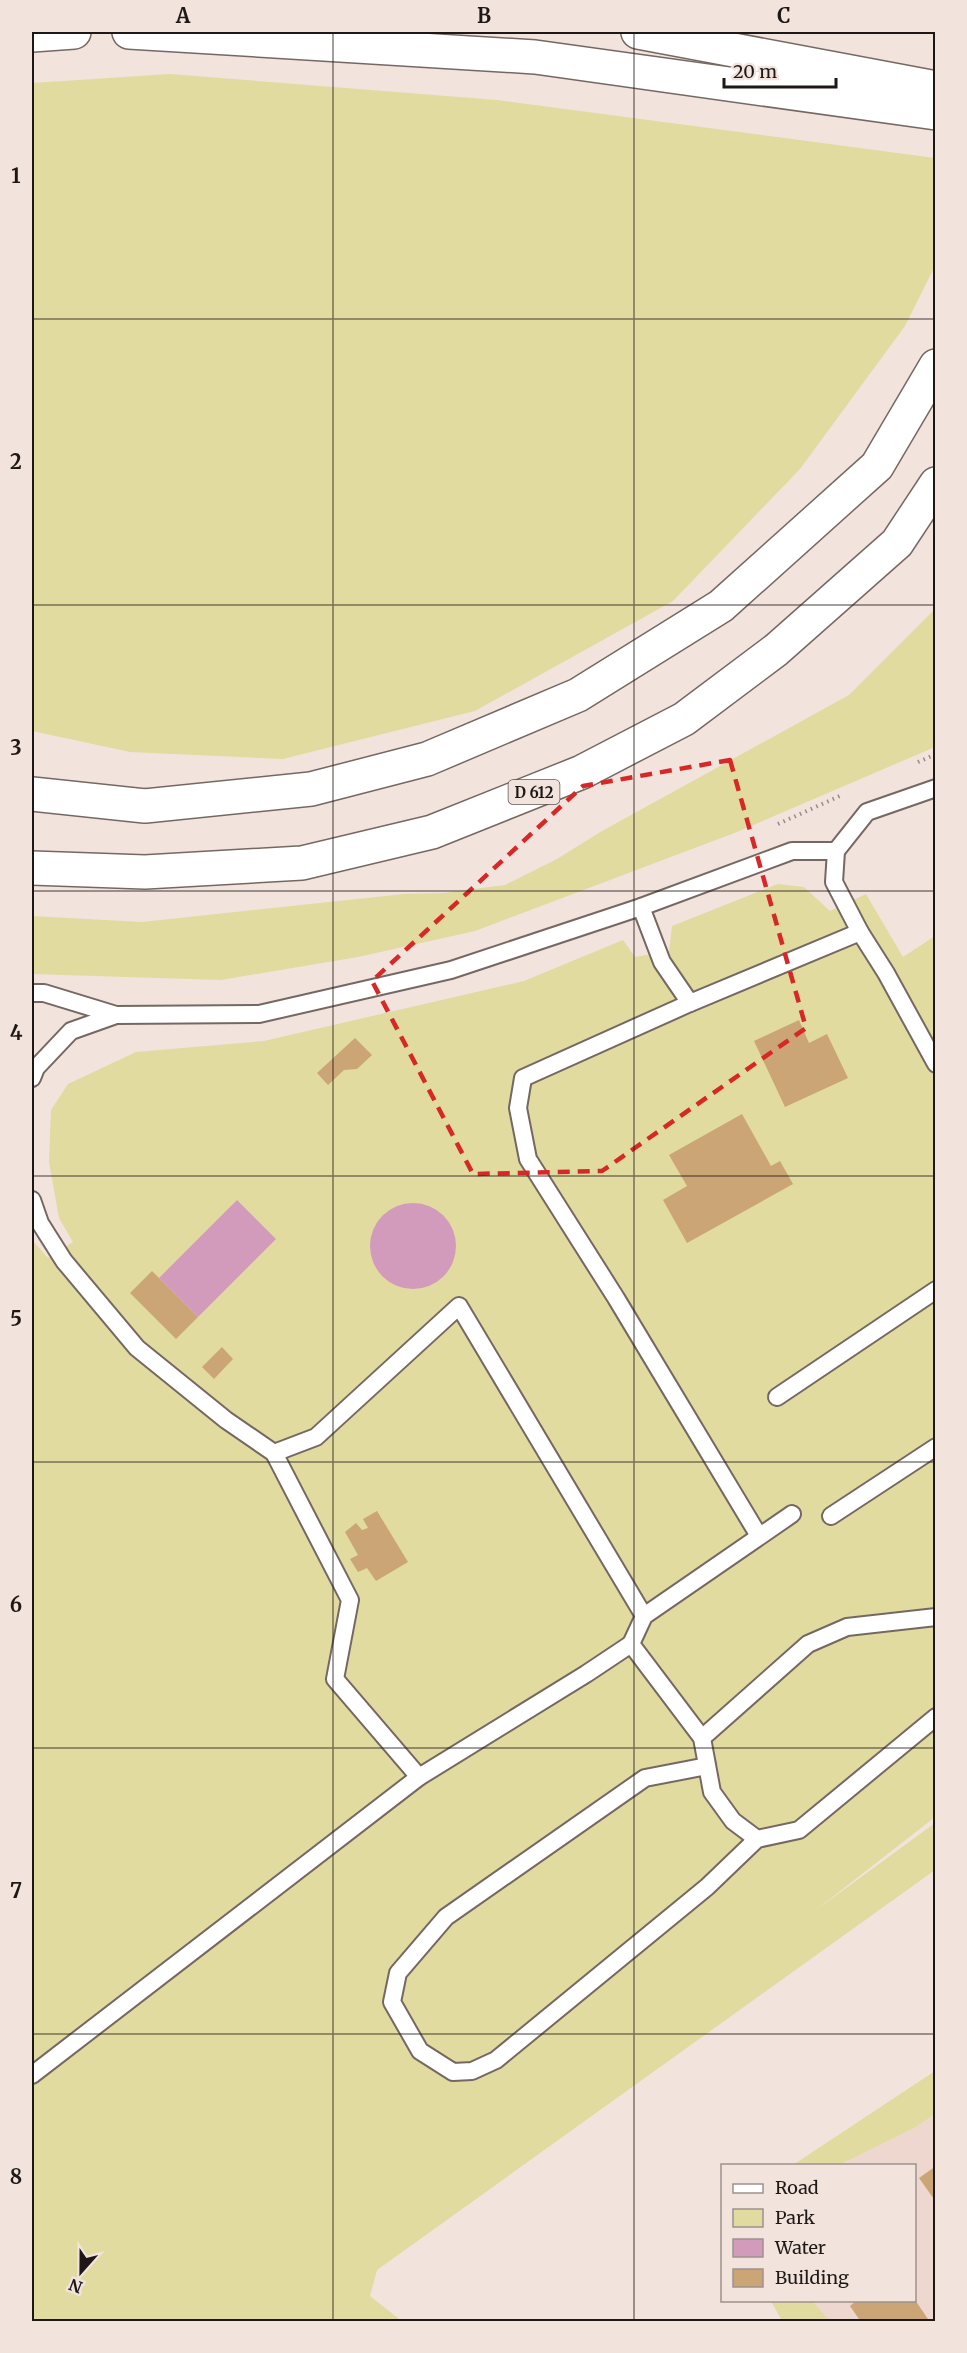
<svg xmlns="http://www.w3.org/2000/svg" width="967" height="2353" font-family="Merriweather,serif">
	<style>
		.built { fill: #eed7ce }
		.green { fill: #e1db9f }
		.water { fill: #d39bbb }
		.building { fill: #cba575 }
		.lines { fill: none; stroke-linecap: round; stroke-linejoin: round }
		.lane-casing { stroke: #756863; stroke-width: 20 }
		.secondary-casing { stroke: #756863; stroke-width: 36 }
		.highway-casing { stroke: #756863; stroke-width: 36 }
		.path { stroke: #978c88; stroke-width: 4; stroke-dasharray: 1.5 4.5; stroke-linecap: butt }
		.lane { stroke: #fff; stroke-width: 16 }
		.secondary { stroke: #fff; stroke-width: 33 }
		.highway { stroke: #fff; stroke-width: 33 }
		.marked { fill: none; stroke: #d62828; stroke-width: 4.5; stroke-dasharray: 12 8; stroke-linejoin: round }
		.grid { fill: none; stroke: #1d1816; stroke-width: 1.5; stroke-opacity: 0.55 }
		.labels { text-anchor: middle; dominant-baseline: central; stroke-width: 5; stroke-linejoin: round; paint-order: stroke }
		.shield { fill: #f2e3dd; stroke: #5d5552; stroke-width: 1.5 }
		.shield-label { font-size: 15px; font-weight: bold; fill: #1d1816 }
		.neatline { fill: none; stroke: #1d1816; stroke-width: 2 }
		.grid-label { font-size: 20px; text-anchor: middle; font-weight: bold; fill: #1d1816 }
	</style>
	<rect width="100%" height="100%" fill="#f2e3dd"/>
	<path class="built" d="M935,2114V2321H830L812,2301L914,2300V2166L839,2165L914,2128Z"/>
	<g class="green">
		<path d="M170,74L497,100L935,158V266L905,326L800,469L673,601L475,711L283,759L130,752L32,731V83Z"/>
		<path d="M935,609V747L737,832L475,931L358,957L221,980L32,974V916L142,922L404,894L444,893L505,885L557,859L602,831L849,695Z"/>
		<path d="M778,884L804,887L830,911L866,894L903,957L935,936V1817L816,1910L935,1823V1870L377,2270L370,2296L399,2319L406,2321H32V1240L48,1258L73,1242L59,1218L49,1162L51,1110L68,1084L136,1052L264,1041L524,981L623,940L635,957L669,951L672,926Z"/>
		<path d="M935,2071V2114L914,2128L839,2165H793Z"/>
		<path d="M771,2301H812L830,2321H782Z"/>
	</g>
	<g class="water">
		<path d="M237,1200L276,1239L198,1317L159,1278Z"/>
		<circle cx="413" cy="1246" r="43"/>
	</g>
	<g class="building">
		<path d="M799,1020L809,1043L827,1034L848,1078L785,1107L754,1041Z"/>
		<path d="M355,1038L372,1055L357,1069L344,1070L328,1085L317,1073Z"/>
		<path d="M742,1114L771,1166L780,1161L793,1184L687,1243L663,1200L687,1186L669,1155Z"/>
		<path d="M152,1271L198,1317L176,1339L130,1293Z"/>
		<path d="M222,1347L233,1359L214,1379L202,1367Z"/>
		<path d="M377,1511L408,1562L376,1581L367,1568L358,1572L350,1559L358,1555L345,1532L356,1523L362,1530L368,1528L363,1519Z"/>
		<path d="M936,2166V2202L919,2178Z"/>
		<path d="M857,2300H915L930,2322H861L850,2306Z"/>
	</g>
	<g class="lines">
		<g class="lane-casing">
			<g id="lane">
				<path d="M641,907L662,962L690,1003L523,1078L518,1108L528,1159L616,1298L759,1536"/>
				<path d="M860,932L834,882L836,851L867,812L936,788"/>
				<path d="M32,993H44L116,1015L259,1014L451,970L641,907L792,851H836"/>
				<path d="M690,1003L860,932L886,973L936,1064"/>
				<path d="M32,1078L36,1068L71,1031L116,1015"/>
				<path d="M32,1200L40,1223L64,1261L137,1348L226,1420L274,1453L316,1437L459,1306L644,1616"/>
				<path d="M777,1397L936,1290"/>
				<path d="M274,1453L350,1600L335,1679L419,1777"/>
				<path d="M831,1516L936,1447"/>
				<path d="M702,1738L808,1644L847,1627L936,1617"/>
				<path d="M707,1766L645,1778L446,1917L398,1973L392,2002L420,2051L453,2072L472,2071L496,2060L707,1887L757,1839L799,1830L936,1717"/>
				<path d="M757,1839L733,1821L712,1792L702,1738L631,1644L644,1616L792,1514"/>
				<path d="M32,2075L419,1777L586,1674L631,1644"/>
			</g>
		</g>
		<g class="secondary-casing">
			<path id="secondary" d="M638,32L936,88"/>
		</g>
		<g class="highway-casing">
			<g id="highway">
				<path d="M129,32L535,57L936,113"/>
				<path d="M32,35L74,32"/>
				<path d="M32,794L145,806L311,789L427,759L578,695L721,606L877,466L936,366"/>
				<path d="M32,868L145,872L302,863L432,832L582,772L684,719L776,650L897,543L936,484"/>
			</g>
		</g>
		<g class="path">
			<path d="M918,762L936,754"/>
			<path d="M778,824L842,795"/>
		</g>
		<use href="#lane" class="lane"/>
		<use href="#secondary" class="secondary"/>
		<use href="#highway" class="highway"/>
	</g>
	<path class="marked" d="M730,760L806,1028L602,1171L473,1174L372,981L583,786Z"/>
	<path class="grid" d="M333,32V2322M634,32V2322M32,319H936M32,605H936M32,891H936M32,1176H936M32,1462H936M32,1748H936M32,2034H936"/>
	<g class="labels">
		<rect class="shield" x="508.5" y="780" width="51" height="24" rx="4.5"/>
		<g class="shield-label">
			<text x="534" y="792">D 612</text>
		</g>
	</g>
	<rect width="967" height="2353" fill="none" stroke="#f2e3dd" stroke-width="66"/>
	<rect x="721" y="2164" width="195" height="138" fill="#f2e3dd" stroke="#9d928d" stroke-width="1.5"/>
	<rect x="733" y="2184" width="30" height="9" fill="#ffffff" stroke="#9d928d" stroke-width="1.5"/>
	<text x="775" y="2194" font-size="18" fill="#1d1816">Road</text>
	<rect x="733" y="2209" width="30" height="18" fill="#e1db9f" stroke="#9d928d" stroke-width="1.5"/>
	<text x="775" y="2224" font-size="18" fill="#1d1816">Park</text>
	<rect x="733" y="2239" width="30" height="18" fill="#d39bbb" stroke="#9d928d" stroke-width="1.5"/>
	<text x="775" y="2254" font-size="18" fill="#1d1816">Water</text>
	<rect x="733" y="2269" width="30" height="18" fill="#cba575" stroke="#9d928d" stroke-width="1.5"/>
	<text x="775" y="2284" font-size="18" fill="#1d1816">Building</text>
	<g transform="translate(81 2272) rotate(201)" stroke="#f2e3dd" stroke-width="4.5" paint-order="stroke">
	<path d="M0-4.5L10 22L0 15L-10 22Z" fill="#1d1816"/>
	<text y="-9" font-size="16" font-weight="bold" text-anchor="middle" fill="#1d1816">N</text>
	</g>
	<path d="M724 78v9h112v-9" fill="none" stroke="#1d1816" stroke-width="3"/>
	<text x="733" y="78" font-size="18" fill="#1d1816" stroke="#f2e3dd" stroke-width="4.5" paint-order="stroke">20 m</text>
	<rect x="33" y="33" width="901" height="2287" class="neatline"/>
	<g class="grid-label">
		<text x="183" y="23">A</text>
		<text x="484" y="23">B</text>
		<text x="784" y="23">C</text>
		<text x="16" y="183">1</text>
		<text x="16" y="469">2</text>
		<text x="16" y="755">3</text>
		<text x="16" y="1040">4</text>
		<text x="16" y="1326">5</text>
		<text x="16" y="1612">6</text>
		<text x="16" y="1898">7</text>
		<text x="16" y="2184">8</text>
	</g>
</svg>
